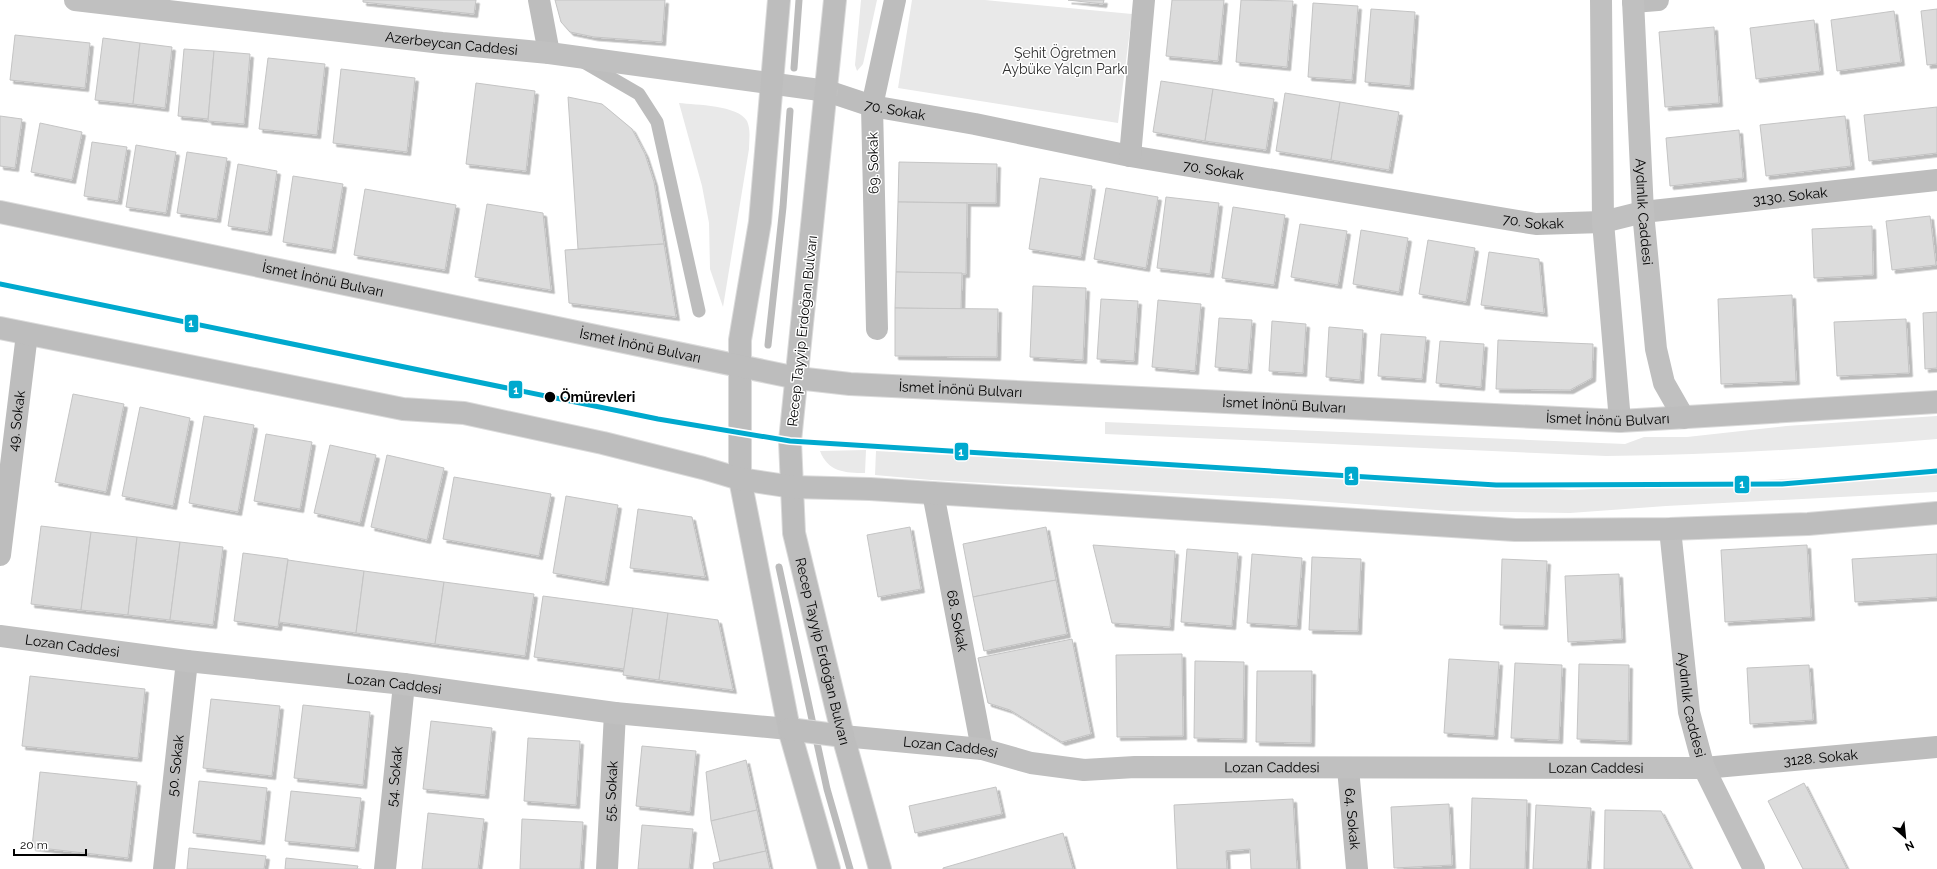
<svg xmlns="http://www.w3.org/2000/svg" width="1937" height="869" font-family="Raleway,sans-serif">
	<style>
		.green { fill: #e9e9e9 }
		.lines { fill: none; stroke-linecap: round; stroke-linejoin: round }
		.stream { stroke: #bbb; stroke-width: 7 }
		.building { fill: #dcdcdc; stroke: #c4c4c4; filter: url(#shadow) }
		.primary-casing { stroke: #dbdbdb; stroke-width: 24 }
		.service { stroke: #bdbdbd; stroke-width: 13 }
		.minor { stroke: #bdbdbd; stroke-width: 22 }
		.secondary { stroke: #c0c0c0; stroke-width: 22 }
		.primary { stroke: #bdbdbd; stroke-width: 22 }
		.tram-1-casing { stroke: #fff; stroke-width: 8 }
		.tram-1 { stroke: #00a9ce; stroke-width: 5 }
		.stop-dot { fill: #000; stroke: #fff; stroke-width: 1.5 }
		.labels { text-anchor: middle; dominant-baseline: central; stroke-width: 3; stroke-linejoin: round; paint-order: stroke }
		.street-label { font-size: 14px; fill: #000; stroke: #fff }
		.park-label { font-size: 14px; fill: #2e2e2e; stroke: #fff }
		.stop-label { font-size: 14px; font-weight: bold; fill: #000; stroke: #fff; text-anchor: start }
		.line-badge { stroke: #fff; stroke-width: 1.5 }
		.badge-label { font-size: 11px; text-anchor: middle; font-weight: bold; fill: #fff }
	</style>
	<defs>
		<filter id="shadow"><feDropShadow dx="3.5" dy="3.5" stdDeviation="0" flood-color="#0004"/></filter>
	</defs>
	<rect width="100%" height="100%" fill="#fff"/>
	<g class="green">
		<path d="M861,0H877L863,64L857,71L855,65Z"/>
		<path d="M912,0H985L1132,14L1118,123L898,88Z"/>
		<path d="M679,103C696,105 738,105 747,121C751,130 749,140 749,149L723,307L710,269L709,223L702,186Z"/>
		<path d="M1937,416V439C1827,448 1716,455 1606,456L1105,434V422L1625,444L1644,437H1687L1786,426Z"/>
		<path d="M866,450L865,473C845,473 828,472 820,451Z"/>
		<path d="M876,451L1572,490L1862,475L1937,469V492L1666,506L1570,513L1450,511L1288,499L931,480L875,475Z"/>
	</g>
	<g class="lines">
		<g class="stream">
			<path d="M794,68L799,0"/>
			<path d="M768,345L783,207L790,111"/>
			<path d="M779,567L827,789L850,869"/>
		</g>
	</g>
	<g class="building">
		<path d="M363,0H476L474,14L363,2Z"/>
		<path d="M555,0H665L662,42L594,37L570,32L561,22Z"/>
		<path d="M1068,0H1104L1103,4Z"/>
		<path d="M1172,0H1224L1218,61L1166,56Z"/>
		<path d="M1241,0L1293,1L1287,67L1236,62Z"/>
		<path d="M1313,3L1358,6L1352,80L1308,77Z"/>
		<path d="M1371,9L1415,12L1410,86L1365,82Z"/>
		<path d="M1937,9V64L1927,65L1921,11Z"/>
		<path d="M1894,11L1901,62L1837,71L1831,20Z"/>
		<path d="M1814,20L1820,71L1756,79L1750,28Z"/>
		<path d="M1714,27L1719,103L1665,107L1659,32Z"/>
		<path d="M15,35L90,43L85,88L10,80Z"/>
		<path d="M103,38L140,43L133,104L95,100Z"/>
		<path d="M140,43L172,47L165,108L133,104Z"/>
		<path d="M184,49L214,51L208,119L178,116Z"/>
		<path d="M214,51L250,54L244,124L208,121Z"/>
		<path d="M268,58L325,64L317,135L259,129Z"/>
		<path d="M341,69L415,78L407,152L333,143Z"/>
		<path d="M1161,81L1213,89L1205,141L1153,132Z"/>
		<path d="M476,83L535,91L526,171L466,164Z"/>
		<path d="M1213,89L1274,99L1266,150L1205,141Z"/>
		<path d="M1285,93L1340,102L1331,160L1276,151Z"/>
		<path d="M568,97L602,104L632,129L645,154L654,182L664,244L578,249Z"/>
		<path d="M1340,102L1399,112L1389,170L1331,160Z"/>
		<path d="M1937,107V153L1869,161L1864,115Z"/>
		<path d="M0,116L22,119L15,168L0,166Z"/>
		<path d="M1845,116L1851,166L1766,176L1760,125Z"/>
		<path d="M40,123L82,132L72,180L31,172Z"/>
		<path d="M1739,130L1743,178L1670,186L1666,138Z"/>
		<path d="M92,142L127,147L118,201L84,196Z"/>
		<path d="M136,145L176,152L166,213L126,207Z"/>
		<path d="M187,152L227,158L217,219L177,213Z"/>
		<path d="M899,162L997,164L996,203L898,202Z"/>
		<path d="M238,164L277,171L268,232L228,226Z"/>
		<path d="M293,176L343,184L332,250L283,242Z"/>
		<path d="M1040,178L1092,186L1081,257L1029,249Z"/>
		<path d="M1106,188L1158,197L1146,268L1094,259Z"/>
		<path d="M365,189L456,205L445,270L354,255Z"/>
		<path d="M1166,197L1219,203L1210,274L1157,268Z"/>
		<path d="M898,202L967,203L966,274L896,272Z"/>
		<path d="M487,204L543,213L551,290L475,277Z"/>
		<path d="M1233,207L1285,215L1274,285L1222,278Z"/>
		<path d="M1930,216L1936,265L1892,270L1886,221Z"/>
		<path d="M1300,224L1347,231L1338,285L1291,277Z"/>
		<path d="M1872,226L1873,275L1814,278L1812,229Z"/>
		<path d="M1361,230L1408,238L1399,292L1353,284Z"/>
		<path d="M1428,240L1475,248L1466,302L1419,294Z"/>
		<path d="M664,244L676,317L569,303L565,250Z"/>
		<path d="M1489,252L1539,259L1544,313L1481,305Z"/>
		<path d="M896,272L962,273L961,309L895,308Z"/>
		<path d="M1033,286L1086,288L1083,360L1030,357Z"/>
		<path d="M1792,295L1796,381L1721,384L1718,299Z"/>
		<path d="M1101,299L1138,301L1134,361L1097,359Z"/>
		<path d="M1158,300L1201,304L1195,371L1152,367Z"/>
		<path d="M895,308L998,309L997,357L895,356Z"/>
		<path d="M1937,312V368L1925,369L1923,313Z"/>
		<path d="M1219,318L1252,320L1248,370L1215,367Z"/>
		<path d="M1906,319L1909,373L1837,376L1834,322Z"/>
		<path d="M1272,321L1306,324L1303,373L1269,371Z"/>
		<path d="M1329,327L1363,330L1360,380L1326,377Z"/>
		<path d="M1381,334L1426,337L1422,379L1378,376Z"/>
		<path d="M1498,340L1593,344L1592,378L1570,390H1565L1496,389Z"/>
		<path d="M1440,341L1484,344L1481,387L1436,383Z"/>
		<path d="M73,394L124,404L106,492L55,482Z"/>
		<path d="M140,407L190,418L173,506L122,496Z"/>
		<path d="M204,416L254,425L238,512L189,503Z"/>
		<path d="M266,434L312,442L300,509L254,501Z"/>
		<path d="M330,445L376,455L360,523L314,513Z"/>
		<path d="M387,455L444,468L427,540L371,527Z"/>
		<path d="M454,477L551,494L539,556L443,539Z"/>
		<path d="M566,496L618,505L605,582L553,573Z"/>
		<path d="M638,509L692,517L705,577L630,568Z"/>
		<path d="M41,526L91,532L81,610L31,604Z"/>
		<path d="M910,527L921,589L878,597L867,535Z"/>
		<path d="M1046,527L1056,580L973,597L963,544Z"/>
		<path d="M91,532L137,537L128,615L81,610Z"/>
		<path d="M137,537L180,542L170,620L128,615Z"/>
		<path d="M180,542L223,547L213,625L170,620Z"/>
		<path d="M1093,545L1175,551L1170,627L1112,623Z"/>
		<path d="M1807,545L1811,617L1725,622L1721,550Z"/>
		<path d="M1187,549L1238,553L1232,626L1181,622Z"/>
		<path d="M243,553L288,559L278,627L234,621Z"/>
		<path d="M1252,554L1302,558L1297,626L1247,623Z"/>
		<path d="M1937,554V597L1855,602L1852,559Z"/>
		<path d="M1312,557L1361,559L1358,631L1309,630Z"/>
		<path d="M1502,559L1547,561L1544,626L1500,625Z"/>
		<path d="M288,560L364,571L356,633L279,622Z"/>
		<path d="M364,571L444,582L435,644L356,633Z"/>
		<path d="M1619,574L1622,639L1568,642L1565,576Z"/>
		<path d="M1056,580L1067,634L984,651L973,597Z"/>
		<path d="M444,582L534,594L525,656L435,644Z"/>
		<path d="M543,596L633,608L624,669L534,657Z"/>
		<path d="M633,608L668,613L659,680L623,675Z"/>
		<path d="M668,613L718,620L733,690L659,680Z"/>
		<path d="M1072,639L1091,734L1062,742L1010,710L988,703L978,658Z"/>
		<path d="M1182,654L1183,736L1117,737L1116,655Z"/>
		<path d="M1449,659L1499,662L1494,736L1444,733Z"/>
		<path d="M1195,661L1244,662L1243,739L1194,738Z"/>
		<path d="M1515,663L1562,665L1559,740L1511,738Z"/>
		<path d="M1579,664L1629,665L1628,741L1577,739Z"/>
		<path d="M1809,665L1813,720L1750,724L1747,668Z"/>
		<path d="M1257,671H1312L1311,743L1256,742Z"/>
		<path d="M30,676L145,689L138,758L22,746Z"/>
		<path d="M211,699L280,706L272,776L203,768Z"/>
		<path d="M303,705L370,712L363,785L294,778Z"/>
		<path d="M431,721L492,728L485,795L423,789Z"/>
		<path d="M528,738L580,741L576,805L524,801Z"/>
		<path d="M642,746L696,751L690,812L636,806Z"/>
		<path d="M746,760L757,810L711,821L706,772Z"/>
		<path d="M40,772L137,782L128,858L32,847Z"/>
		<path d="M199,781L267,788L261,841L193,833Z"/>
		<path d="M1804,783L1847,869H1803L1768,801Z"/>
		<path d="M996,787L1002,814L915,833L909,806Z"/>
		<path d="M291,791L361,798L355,848L285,841Z"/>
		<path d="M1472,798L1527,800L1525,869H1470Z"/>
		<path d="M1293,799L1297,869H1251L1250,849L1226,851L1227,869H1177L1174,805Z"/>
		<path d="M1449,804L1452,865L1394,868L1391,807Z"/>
		<path d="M1536,805L1591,808L1587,869H1533Z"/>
		<path d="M757,810L766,851L720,861L711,821Z"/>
		<path d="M1605,810L1661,811L1691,869H1604Z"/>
		<path d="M428,813L484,819L478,869H422Z"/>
		<path d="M522,819L583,822L580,869H520Z"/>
		<path d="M642,825L693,829L689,869H638Z"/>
		<path d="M1063,833L1073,869H943V868Z"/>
		<path d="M189,848L266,856L264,869H187Z"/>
		<path d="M766,851L770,869H714L713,863Z"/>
		<path d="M286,858L358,866L357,869H285Z"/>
	</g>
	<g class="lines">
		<g class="primary-casing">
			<g id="primary">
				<path d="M779,0L760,222L740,340V479L789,729L829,869"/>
				<path id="s15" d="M835,0L790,441L794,533L843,736L880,869"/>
				<path id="s16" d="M0,212L797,378L850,384L1620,421L1937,402"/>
				<path d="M0,328L403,409L464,413L603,443L703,468L740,479L793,487L870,489L1515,530L1670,529L1808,524L1937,513"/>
				<path d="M789,729L843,736"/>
			</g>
		</g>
		<path class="service" d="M582,61L639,94L657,122L699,311"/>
		<g class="minor">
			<path d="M539,0L549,53"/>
			<path d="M1633,2L1658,0"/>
			<path id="s1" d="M827,91L872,106L975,124L1130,156L1536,224L1603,222"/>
			<path d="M1130,156L1144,0"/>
			<path id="s2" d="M1643,212L1937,180"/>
			<path d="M877,329L872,106L895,0"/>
			<path id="s3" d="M933,493L982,749"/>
			<path id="s4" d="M0,555L27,334"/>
			<path id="s5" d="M1348,768L1357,869"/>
			<path id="s6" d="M1704,768L1937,747"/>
			<path id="s7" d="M164,869L187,661"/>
			<path id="s8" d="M385,869L404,684"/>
			<path id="s9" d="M607,869L615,713"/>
		</g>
		<g class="secondary">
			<path id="s10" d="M75,0L442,43L549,53L827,91"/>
			<path d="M1601,0L1603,222L1620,421"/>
			<path id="s11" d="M1633,0L1643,212L1656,349L1664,383L1684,418"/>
			<path d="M1603,222L1643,212"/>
			<path id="s12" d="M1670,529L1689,712L1704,768L1754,869"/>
			<path id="s13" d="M0,636L187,661L404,684L615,713L789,729"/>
			<path id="s14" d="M843,736L982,749L1031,763L1084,770L1135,767L1704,768"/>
		</g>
		<use href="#primary" class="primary"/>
		<g class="tram-1-casing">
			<path id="tram-1" d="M0,284L658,419L790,441L1496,485L1782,484L1937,471"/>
		</g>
		<use href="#tram-1" class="tram-1"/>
	</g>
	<circle class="stop-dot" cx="550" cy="397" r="6"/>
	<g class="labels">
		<g class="street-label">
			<text stroke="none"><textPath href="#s10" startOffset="379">Azerbeycan Caddesi</textPath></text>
			<text stroke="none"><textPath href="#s1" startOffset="71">70. Sokak</textPath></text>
			<text transform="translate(873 163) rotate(-91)">69. Sokak</text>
			<text stroke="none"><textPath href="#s1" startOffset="395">70. Sokak</textPath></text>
			<text stroke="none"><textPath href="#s2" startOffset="148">3130. Sokak</textPath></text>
			<text stroke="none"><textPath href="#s11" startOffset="212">Aydınlık Caddesi</textPath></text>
			<text stroke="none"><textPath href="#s1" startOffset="719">70. Sokak</textPath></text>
			<text stroke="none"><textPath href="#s16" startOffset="330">İsmet İnönü Bulvarı</textPath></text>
			<text transform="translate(802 331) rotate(-84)">Recep Tayyip Erdoğan Bulvarı</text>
			<text stroke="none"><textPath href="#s16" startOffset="654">İsmet İnönü Bulvarı</textPath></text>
			<text stroke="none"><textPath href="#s16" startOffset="978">İsmet İnönü Bulvarı</textPath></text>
			<text stroke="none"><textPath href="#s16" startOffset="1302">İsmet İnönü Bulvarı</textPath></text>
			<text stroke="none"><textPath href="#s16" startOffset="1626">İsmet İnönü Bulvarı</textPath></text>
			<text stroke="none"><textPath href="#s4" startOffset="135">49. Sokak</textPath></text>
			<text stroke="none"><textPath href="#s3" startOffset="130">68. Sokak</textPath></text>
			<text stroke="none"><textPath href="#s13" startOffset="73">Lozan Caddesi</textPath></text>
			<text stroke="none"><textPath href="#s15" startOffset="657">Recep Tayyip Erdoğan Bulvarı</textPath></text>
			<text stroke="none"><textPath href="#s13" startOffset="397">Lozan Caddesi</textPath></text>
			<text stroke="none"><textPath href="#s12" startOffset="177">Aydınlık Caddesi</textPath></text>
			<text stroke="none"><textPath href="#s14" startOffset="108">Lozan Caddesi</textPath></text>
			<text stroke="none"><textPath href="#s6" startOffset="117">3128. Sokak</textPath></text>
			<text stroke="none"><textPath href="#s7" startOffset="104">50. Sokak</textPath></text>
			<text stroke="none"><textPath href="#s14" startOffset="432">Lozan Caddesi</textPath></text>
			<text stroke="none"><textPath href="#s14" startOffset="756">Lozan Caddesi</textPath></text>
			<text stroke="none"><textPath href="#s8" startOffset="93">54. Sokak</textPath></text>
			<text stroke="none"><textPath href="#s9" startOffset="78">55. Sokak</textPath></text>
			<text stroke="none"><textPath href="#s5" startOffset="51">64. Sokak</textPath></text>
		</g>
		<g class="park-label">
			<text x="1065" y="53">Şehit Öğretmen<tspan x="1065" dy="16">Aybüke Yalçın Parkı</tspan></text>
		</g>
		<g class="stop-label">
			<text x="560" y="397">Ömürevleri</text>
		</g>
	</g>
	<g class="line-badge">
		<rect x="184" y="314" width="15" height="19" rx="4" fill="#00a9ce"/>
		<rect x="508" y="380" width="15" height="19" rx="4" fill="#00a9ce"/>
		<rect x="954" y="442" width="15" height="19" rx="4" fill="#00a9ce"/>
		<rect x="1344" y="466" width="15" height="20" rx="4" fill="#00a9ce"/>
		<rect x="1734" y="475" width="16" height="19" rx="4" fill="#00a9ce"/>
	</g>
	<g class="badge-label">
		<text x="191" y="327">1</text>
		<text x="516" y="394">1</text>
		<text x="961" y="456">1</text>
		<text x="1351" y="480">1</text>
		<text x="1742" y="488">1</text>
	</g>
	<g transform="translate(1905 837) rotate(153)" stroke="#ffffff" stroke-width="3" paint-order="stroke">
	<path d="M0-3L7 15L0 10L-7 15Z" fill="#000000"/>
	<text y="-6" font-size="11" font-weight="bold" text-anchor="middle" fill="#000000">N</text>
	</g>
	<path d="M14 849v6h72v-6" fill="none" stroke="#000000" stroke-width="2"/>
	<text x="20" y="849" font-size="12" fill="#000000" stroke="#ffffff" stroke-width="3" paint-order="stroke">20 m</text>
</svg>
